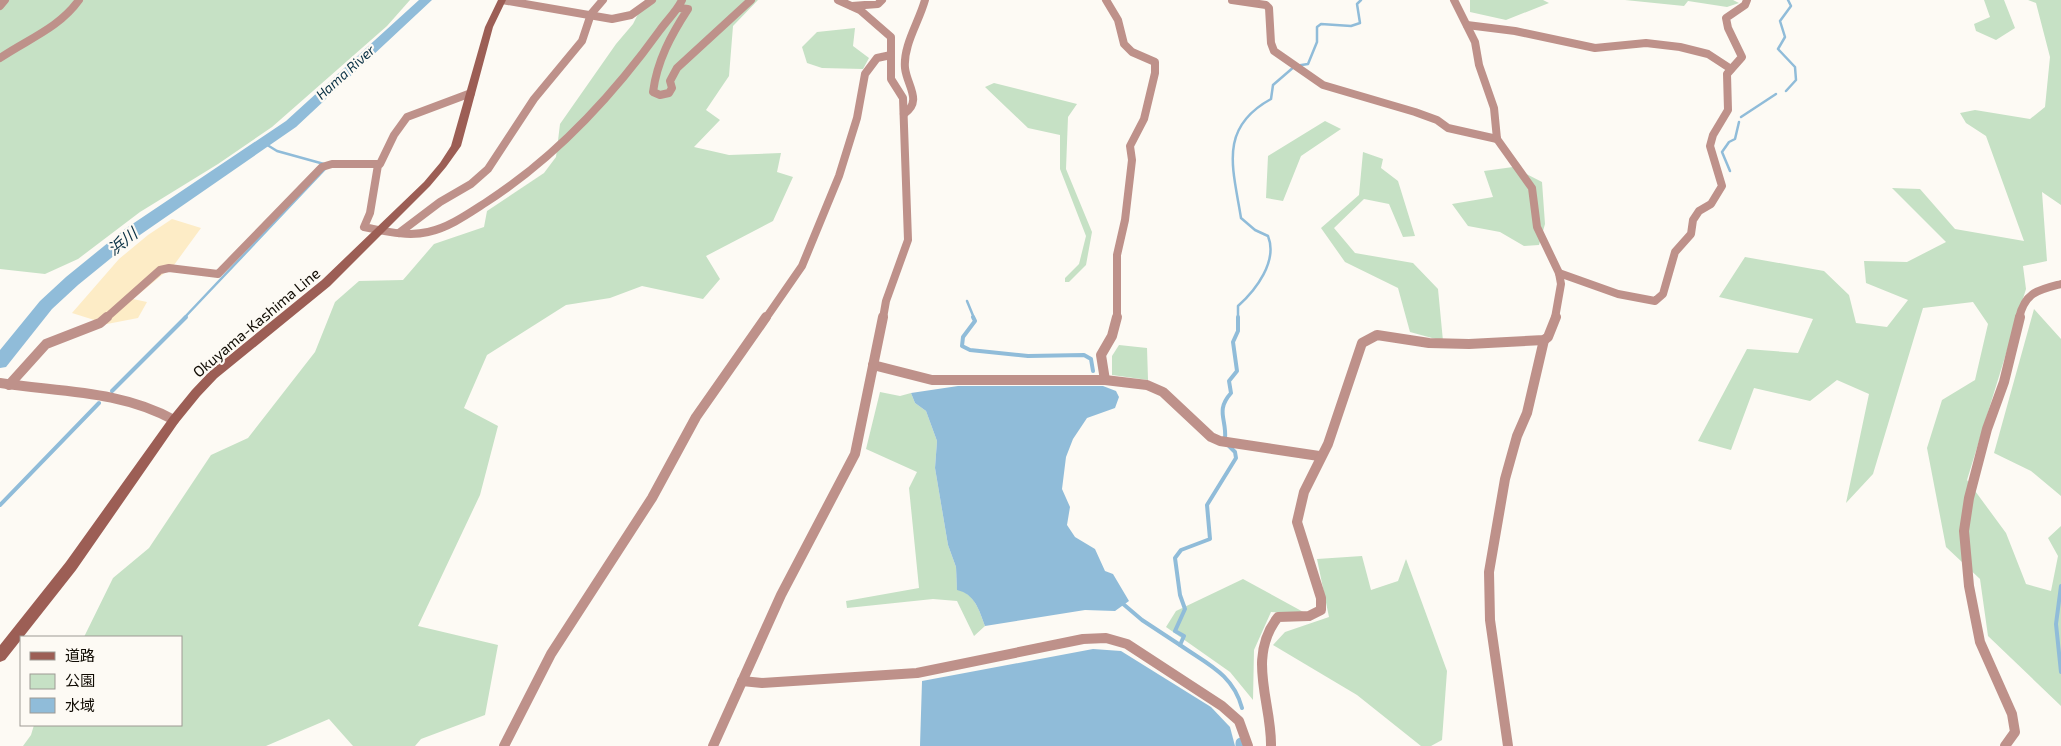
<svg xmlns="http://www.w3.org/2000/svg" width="2061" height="746" font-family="'Exo 2','Noto Sans JP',sans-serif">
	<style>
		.built { fill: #fdecc6 }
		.green { fill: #c6e1c5 }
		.water { fill: #90bcd9 }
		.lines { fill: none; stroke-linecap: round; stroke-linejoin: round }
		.stream-far1 { stroke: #90bcd9; stroke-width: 2.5 }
		.stream { stroke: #90bcd9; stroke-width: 4 }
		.canal { stroke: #90bcd9; stroke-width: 11 }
		.river { fill: #90bcd9; fill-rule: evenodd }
		.minor-far1 { stroke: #be918a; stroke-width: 8 }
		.minor { stroke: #be918a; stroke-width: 10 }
		.tertiary { stroke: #be918a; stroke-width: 8 }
		.secondary { fill: #9c5e55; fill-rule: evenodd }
		.labels { text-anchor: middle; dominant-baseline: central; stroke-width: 4.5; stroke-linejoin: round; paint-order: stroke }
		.far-water-label { font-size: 14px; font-style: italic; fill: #093044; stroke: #fdfaf4 }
		.street-label { font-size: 15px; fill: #100b03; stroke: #fdfaf4 }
		.water-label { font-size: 16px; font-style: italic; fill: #093044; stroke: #fdfaf4 }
	</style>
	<rect width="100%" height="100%" fill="#fdfaf4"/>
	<path class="built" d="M172,219L201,228L174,265L133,299L147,302L138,318L107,324L72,313L119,259L148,235Z"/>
	<g class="green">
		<path d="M0,0H410L387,26L272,127L218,164L140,212L78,259L45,274L0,269Z"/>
		<path d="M645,0H758L733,26L729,76L706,110L720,120L694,147L729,155L781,153L777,172L793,177L773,221L706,256L720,279L703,299L642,286L610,298L566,305L487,355L464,408L498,426L480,495L418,626L498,645L485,715L421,739L415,746H353L329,719L266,746H23L31,735L34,725H181V637H84L113,578L149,548L211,455L248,438L315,352L335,302L359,281L403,280L434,244L484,227L487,211L544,173L556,157L560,124L616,44L633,24Z"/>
		<path d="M1470,0H1543L1549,3L1506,20L1470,12Z"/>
		<path d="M1625,0H1733L1739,3L1727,7L1688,1L1684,6Z"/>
		<path d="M1984,0H2004L2015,28L1996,40L1976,31L1974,24L1990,17Z"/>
		<path d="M2028,0H2061V205L2042,192L2047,261L2023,266L2026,289L1967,480L2006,533L2026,584L2051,591L2058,556L2048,538L2061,526V706L1988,636L1980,579L1946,547L1927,448L1942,400L1975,380L1988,324L1973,302L1923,308L1873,474L1846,503L1869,394L1837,380L1810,401L1754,388L1731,450L1698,441L1747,349L1798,353L1813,319L1719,297L1745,257L1824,271L1849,295L1856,323L1887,327L1908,300L1866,283L1864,261L1907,262L1946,242L1892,188L1920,189L1955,229L2024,241L1986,136L1966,123L1960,113L1975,110L2030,119L2045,107L2050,57L2036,3Z"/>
		<path d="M855,28L853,46L869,58L863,69L822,68L807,63L802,47L817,32Z"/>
		<path d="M994,83L1077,104L1068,117L1066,169L1092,232L1086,265L1069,282H1065V278L1079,264L1086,236L1060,169V135L1028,128L985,87Z"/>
		<path d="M1325,121L1341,129L1301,156L1283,201L1266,198L1268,156Z"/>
		<path d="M1363,152L1383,159L1381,168L1398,181L1415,236L1403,237L1389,204L1364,199L1334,228L1355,253L1413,263L1438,289L1443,341L1410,332L1398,288L1345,262L1321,228L1359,195Z"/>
		<path d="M1513,167L1542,182L1545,224L1539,245L1524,246L1500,232L1468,226L1452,204L1493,197L1484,171Z"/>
		<path d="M2034,309L2061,339V496L2031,471L1994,453Z"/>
		<path d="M1119,345L1147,348L1148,380L1112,375V356Z"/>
		<path d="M880,392L900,396L911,393L915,403L926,411L937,441L935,468L948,545L956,567L957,589C975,594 979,610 985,626L974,636L957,601L933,599L847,608L846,601L919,588L909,488L917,472L866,449Z"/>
		<path d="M1362,556L1371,590L1398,581L1406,559L1447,671L1442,740L1431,746H1421L1357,695L1273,645L1285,632L1329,617L1317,559Z"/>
		<path d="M1243,579L1307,614L1271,612L1254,650L1253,700L1230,672L1166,627L1176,611Z"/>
	</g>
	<g class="water">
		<path d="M958,386H1103L1116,391L1119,397L1115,408L1087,418L1073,439L1066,457L1062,489L1070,507L1067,525L1075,537L1095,549L1105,571L1113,574L1129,601L1115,611L1085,610L985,626C979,610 975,594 957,590L956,567L948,545L935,468L937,441L926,411L915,403L911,393Z"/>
		<path d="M1093,649L1121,651L1211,707L1230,727L1235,746H920L922,681Z"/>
	</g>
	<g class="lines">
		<g class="stream-far1">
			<path d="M1786,91L1796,80L1795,67L1778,49L1785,37L1780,21L1791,6L1788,0"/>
			<path d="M1741,117L1776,94"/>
			<path d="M264,143L277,151L324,164"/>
			<path d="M1730,171L1722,152L1729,142L1735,139L1739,122"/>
			<path d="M967,301L974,318"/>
			<path d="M184,318L326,168"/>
			<path d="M1238,318V306C1256,290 1278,261 1268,236L1255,230L1241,218C1233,168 1218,128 1271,99L1273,85L1295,66L1308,64L1317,42V27L1321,24L1351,26L1360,23L1357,4L1361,0"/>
		</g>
		<g class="stream">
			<path d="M973,317L975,321L963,337L962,346L970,350L1028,356L1084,355L1091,359L1093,371"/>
			<path d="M112,391L186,317"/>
			<path d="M1225,439C1227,419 1215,411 1231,393L1229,381L1237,371L1233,342L1238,331V317"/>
			<path d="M1229,446L1235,452L1236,458L1207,505L1210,539L1181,550L1175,558L1180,595L1185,609L1175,631L1184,636L1180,645C1207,664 1233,674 1242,708"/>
			<path d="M0,505L99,403"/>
			<path d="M2061,586L2056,624L2061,672"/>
			<path d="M1122,603L1142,620L1180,645"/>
		</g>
		<path class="canal" d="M1241,743V746"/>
		<path class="river" d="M419,0H432L296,127L137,237L78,285L52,309L6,367L0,368V350L40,301L66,277L125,229L286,121Z"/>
		<g class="minor-far1">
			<path d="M502,0L612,19L631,15L652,0"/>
			<path d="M838,0L860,10L891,37V79L903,98L908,240L886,301L883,318"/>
			<path d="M1106,0L1118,20L1124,44L1132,52L1155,62V73L1144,119L1130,146L1132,160L1125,220L1117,255V318"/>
			<path d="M1232,0L1266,5L1269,8L1271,43L1274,51L1323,85L1415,112L1437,120L1448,128L1497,139"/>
			<path d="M1454,0L1475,42L1479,65L1494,108L1497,139L1532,188L1537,227L1559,273L1561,284L1555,318"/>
			<path d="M0,6L5,0"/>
			<path d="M852,6L878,4L882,0"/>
			<path d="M679,8L688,9C671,35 657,61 653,92L660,95L669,93L672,88L670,81L677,68L751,0"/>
			<path d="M1467,25L1515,31L1595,48L1646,43L1680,47L1708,54L1731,69"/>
			<path d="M0,58C28,39 59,28 79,0"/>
			<path d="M378,165L370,213L364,227C385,231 407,237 428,232C448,228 468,214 485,203C555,158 611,98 660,30C667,20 677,11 682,0"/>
			<path d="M399,233L440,202L471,184L488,169L534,99L582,41L591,14L603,0"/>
			<path d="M1559,273L1618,294L1655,301L1663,294L1675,252L1691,234L1693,220L1699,211L1711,204L1722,186L1710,146L1713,135L1728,110L1727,74L1742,57L1728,28L1726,18L1745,5L1747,0"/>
			<path d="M106,318L160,270L169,268L218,274L322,167L332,164H380L394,135L407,117L471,93"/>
			<path d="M766,318L802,266L839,176L857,118L865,74L877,58L891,55"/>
			<path d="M2019,318C2025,292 2038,290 2061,284"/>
		</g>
		<g class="minor">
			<path d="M873,365L932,380H1105L1147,385L1163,392L1211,437L1220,441L1319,456"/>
			<path d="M1105,380L1101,355L1112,336L1117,317"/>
			<path d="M0,383C59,392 120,390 174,420"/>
			<path d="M9,385L46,344L100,323L107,317"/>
			<path d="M742,681L762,683L917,673L1083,639L1106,638L1127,644L1222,706L1239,721L1248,746"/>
			<path d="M504,746L551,654L652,498L696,417L766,317"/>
			<path d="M713,746L781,595L855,454L883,317"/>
			<path d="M1271,746C1272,703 1246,658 1278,617L1309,616L1321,610V598L1297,522L1304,492L1328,444L1362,343L1377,335L1429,343L1469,344L1544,340L1548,337L1556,317"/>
			<path d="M1508,746L1490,620L1489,572L1505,479L1517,436L1527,413L1544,340"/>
			<path d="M2005,746L2015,732L2012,714L1980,642L1969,586L1964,531L1969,498L1987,429L2004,382L2020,317"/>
		</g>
		<path class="tertiary" d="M904,114C923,101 907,86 905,68C903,45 919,22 925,0"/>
		<path class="secondary" d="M498,0H506L493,27L461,146L446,167L430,186L330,286L217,378L200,396L178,423L76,570L5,660L0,662V645L66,562L170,417L192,390L209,372L322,280L424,182L440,163L451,146L485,27Z"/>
	</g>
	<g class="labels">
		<g class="far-water-label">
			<text transform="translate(345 72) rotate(-42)">Hama River</text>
		</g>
		<g class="street-label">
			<text transform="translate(256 322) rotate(-40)">Okuyama-Kashima Line</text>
		</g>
		<g class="water-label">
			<text transform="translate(122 241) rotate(-38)">浜川</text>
		</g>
	</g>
	<rect x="20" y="636" width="162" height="90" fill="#fdfaf4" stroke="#9e9a94"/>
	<rect x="30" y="652" width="25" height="8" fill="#9c5e55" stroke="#9e9a94"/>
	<text x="65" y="661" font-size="15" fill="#100b03">道路</text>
	<rect x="30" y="674" width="25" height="15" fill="#c6e1c5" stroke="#9e9a94"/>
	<text x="65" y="686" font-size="15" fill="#100b03">公園</text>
	<rect x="30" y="698" width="25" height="15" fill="#90bcd9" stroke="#9e9a94"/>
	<text x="65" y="711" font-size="15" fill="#100b03">水域</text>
</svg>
